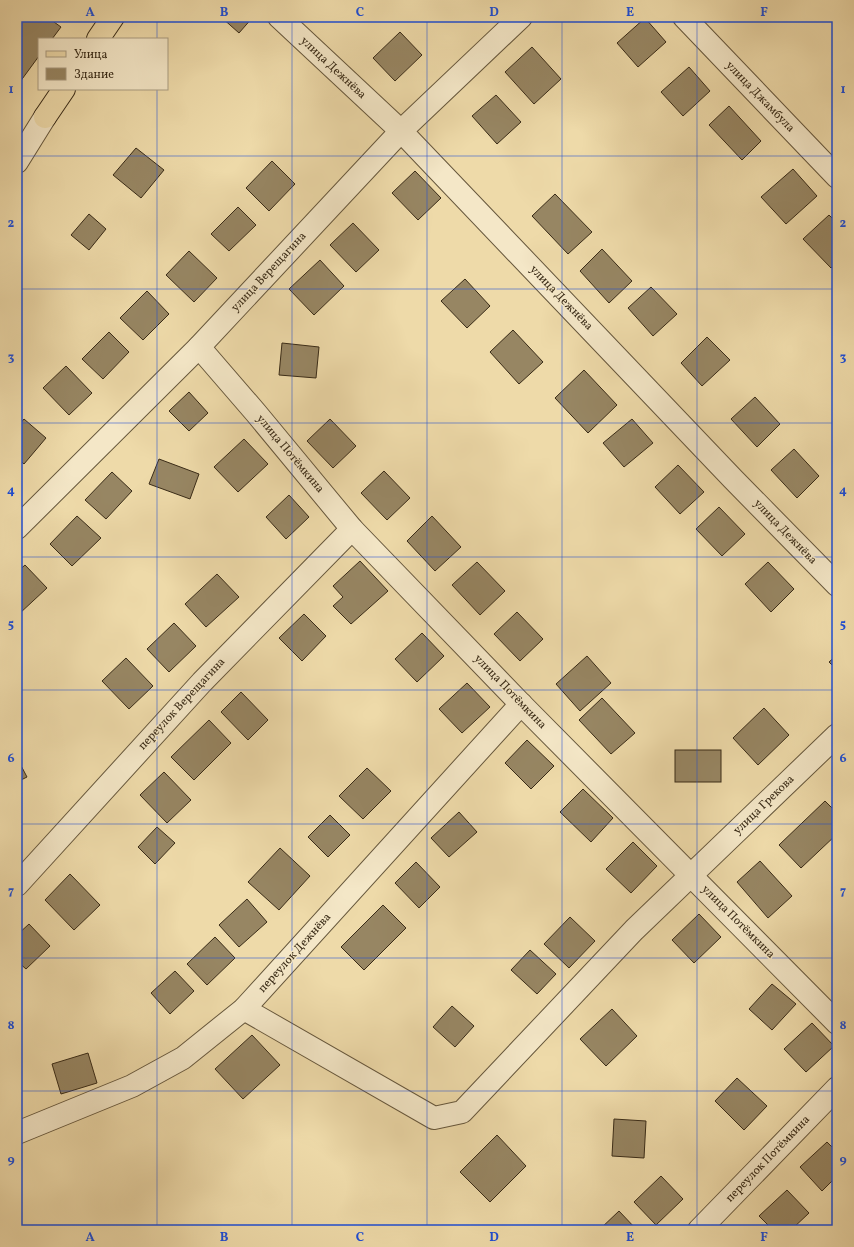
<svg xmlns="http://www.w3.org/2000/svg" width="854" height="1247" font-family="Vollkorn,serif">
	<style>
		.building { fill: #978663; stroke: #392b17 }
		.lines { fill: none; stroke-linecap: round; stroke-linejoin: round }
		.minor-casing { stroke: #66573c; stroke-width: 24 }
		.major-casing { stroke: #392b17; stroke-width: 24 }
		.minor { stroke: #f4e7c7; stroke-width: 22 }
		.major { stroke: #eedaa9; stroke-width: 22 }
		.grid { fill: none; stroke: #1d4ed8; stroke-width: 1; stroke-opacity: 0.55 }
		.labels { text-anchor: middle; dominant-baseline: central; stroke-width: 3; stroke-linejoin: round; paint-order: stroke }
		.street-label { font-size: 12px; fill: #392b17; stroke: #f4e7c7 }
		.neatline { fill: none; stroke: #1d4ed8; stroke-width: 1.5 }
		.grid-label { font-size: 13px; text-anchor: middle; font-weight: bold; fill: #1d4ed8 }
	</style>
	<rect width="100%" height="100%" fill="#eedaa9"/>
	<filter id="stains"><feTurbulence type="fractalNoise" baseFrequency=".005" numOctaves="4"/><feColorMatrix values="0 0 0 0 .2 0 0 0 0 .09 0 0 0 0 .02 0 0 0 .5 -.17"/></filter>
	<radialGradient id="worn" r=".72"><stop offset=".6" stop-color="#630" stop-opacity="0"/><stop offset="1" stop-color="#630" stop-opacity=".3"/></radialGradient>
	<g class="building">
		<path d="M17,17H47L61,27L52,39H39V56L17,86Z"/>
		<path d="M221,17H253L239,33Z"/>
		<path d="M645,18L666,42L638,67L617,43Z"/>
		<path d="M400,32L422,55L395,81L373,58Z"/>
		<path d="M532,47L561,79L534,104L505,72Z"/>
		<path d="M689,67L710,91L683,116L661,92Z"/>
		<path d="M496,95L521,122L497,144L472,116Z"/>
		<path d="M729,106L761,141L742,160L709,125Z"/>
		<path d="M136,148L164,170L141,198L113,175Z"/>
		<path d="M272,161L295,184L269,211L246,188Z"/>
		<path d="M793,169L817,196L786,224L761,197Z"/>
		<path d="M415,171L441,198L418,220L392,193Z"/>
		<path d="M555,194L592,232L568,254L532,216Z"/>
		<path d="M238,207L256,225L229,251L211,234Z"/>
		<path d="M89,214L106,229L89,250L71,235Z"/>
		<path d="M829,215L837,223V263L831,268L803,239Z"/>
		<path d="M353,223L379,250L356,272L330,245Z"/>
		<path d="M602,249L632,281L609,303L580,271Z"/>
		<path d="M189,251L217,278L194,302L166,275Z"/>
		<path d="M320,260L344,286L314,315L289,289Z"/>
		<path d="M465,279L490,306L467,328L441,301Z"/>
		<path d="M651,287L677,314L653,336L628,308Z"/>
		<path d="M147,291L169,314L143,340L120,318Z"/>
		<path d="M513,330L543,362L519,384L490,352Z"/>
		<path d="M109,332L129,352L103,379L82,359Z"/>
		<path d="M707,337L730,360L702,386L681,363Z"/>
		<path d="M282,343L319,347L316,378L279,375Z"/>
		<path d="M66,366L92,393L69,415L43,388Z"/>
		<path d="M584,370L617,405L588,433L555,398Z"/>
		<path d="M189,392L208,413L189,431L169,411Z"/>
		<path d="M755,397L780,424L757,447L731,419Z"/>
		<path d="M24,419L46,438L24,464L17,458V427Z"/>
		<path d="M330,419L356,446L333,468L307,441Z"/>
		<path d="M632,419L653,443L624,467L603,443Z"/>
		<path d="M244,439L268,464L238,492L214,467Z"/>
		<path d="M794,449L819,476L797,498L771,470Z"/>
		<path d="M159,459L199,474L190,499L149,484Z"/>
		<path d="M678,465L704,492L680,514L655,487Z"/>
		<path d="M384,471L410,498L387,520L361,493Z"/>
		<path d="M112,472L132,491L106,519L85,500Z"/>
		<path d="M289,495L309,517L286,539L266,517Z"/>
		<path d="M719,507L745,534L722,556L696,529Z"/>
		<path d="M77,516L101,538L72,566L50,544Z"/>
		<path d="M432,516L461,547L435,571L407,541Z"/>
		<path d="M360,561L388,591L351,624L333,606L343,597L333,586Z"/>
		<path d="M477,562L505,591L480,615L452,585Z"/>
		<path d="M768,562L794,589L771,612L745,584Z"/>
		<path d="M25,565L47,588L19,614L17,612V572Z"/>
		<path d="M217,574L239,597L206,627L185,604Z"/>
		<path d="M517,612L543,639L520,661L494,634Z"/>
		<path d="M304,614L326,636L302,661L279,638Z"/>
		<path d="M174,623L196,646L169,672L147,649Z"/>
		<path d="M422,633L444,656L417,682L395,659Z"/>
		<path d="M837,655V670L829,662Z"/>
		<path d="M587,656L611,683L580,711L556,684Z"/>
		<path d="M126,658L153,686L129,709L102,681Z"/>
		<path d="M467,683L490,707L462,733L439,709Z"/>
		<path d="M241,692L268,720L248,740L221,712Z"/>
		<path d="M602,698L635,733L611,754L579,720Z"/>
		<path d="M764,708L789,735L758,765L733,738Z"/>
		<path d="M209,720L231,743L194,780L171,757Z"/>
		<path d="M527,740L554,766L531,789L505,763Z"/>
		<rect x="675" y="750" width="46" height="32"/>
		<path d="M17,758L27,777L17,782Z"/>
		<path d="M367,768L391,791L363,819L339,796Z"/>
		<path d="M164,772L191,800L167,823L140,795Z"/>
		<path d="M583,789L613,818L591,842L560,812Z"/>
		<path d="M825,801L837,813V834L801,868L779,845Z"/>
		<path d="M459,812L477,832L449,857L431,838Z"/>
		<path d="M330,815L350,835L328,857L308,837Z"/>
		<path d="M157,827L175,843L155,864L138,847Z"/>
		<path d="M633,842L657,866L631,893L606,869Z"/>
		<path d="M280,848L310,876L279,910L248,882Z"/>
		<path d="M760,861L792,896L768,918L737,882Z"/>
		<path d="M416,862L440,887L419,908L395,883Z"/>
		<path d="M70,874L100,905L74,930L45,900Z"/>
		<path d="M247,899L267,922L239,947L219,925Z"/>
		<path d="M383,905L406,928L364,970L341,947Z"/>
		<path d="M699,914L721,937L694,963L672,940Z"/>
		<path d="M570,917L595,941L569,968L544,944Z"/>
		<path d="M29,924L50,946L26,969L17,961V935Z"/>
		<path d="M215,937L235,958L207,985L187,964Z"/>
		<path d="M530,950L556,974L537,994L511,970Z"/>
		<path d="M175,971L194,991L170,1014L151,993Z"/>
		<path d="M772,984L796,1004L772,1030L749,1009Z"/>
		<path d="M452,1006L474,1026L455,1047L433,1027Z"/>
		<path d="M612,1009L637,1036L606,1066L580,1039Z"/>
		<path d="M812,1023L834,1046L806,1072L784,1049Z"/>
		<path d="M252,1035L280,1065L243,1099L215,1069Z"/>
		<path d="M88,1053L97,1083L61,1094L52,1064Z"/>
		<path d="M737,1078L767,1106L744,1130L715,1101Z"/>
		<path d="M614,1119L646,1121L644,1158L612,1156Z"/>
		<path d="M497,1135L526,1166L490,1202L460,1172Z"/>
		<path d="M827,1142L837,1152V1176L822,1191L800,1167Z"/>
		<path d="M661,1176L683,1199L656,1225L634,1202Z"/>
		<path d="M787,1190L809,1213L791,1230H773L759,1216Z"/>
		<path d="M619,1211L637,1230H599Z"/>
	</g>
	<g class="lines">
		<g class="minor-casing">
			<g id="minor">
				<path d="M279,17L401,131L733,479L837,585"/>
				<path d="M684,17L837,177"/>
				<path d="M17,162L45,117"/>
				<path d="M199,347L256,413L352,529L521,704L837,1023"/>
				<path d="M17,528L199,347L401,131L521,17"/>
				<path d="M17,885L202,682L352,529"/>
				<path d="M244,1009L434,1118L462,1112L634,930L837,735"/>
				<path d="M17,1133L132,1086L183,1058L244,1009L521,704"/>
				<path d="M699,1230L837,1088"/>
			</g>
		</g>
		<g class="major-casing">
			<g id="major">
				<path d="M98,39L113,17"/>
				<path d="M45,117L64,89"/>
			</g>
		</g>
		<use href="#minor" class="minor"/>
		<use href="#major" class="major"/>
	</g>
	<path class="grid" d="M157,17V39M292,17V1230M427,17V1230M562,17V1230M697,17V1230M157,89V1230M17,156H837M17,289H837M17,423H837M17,557H837M17,690H837M17,824H837M17,958H837M17,1091H837"/>
	<g class="labels">
		<g class="street-label">
			<text transform="translate(333 68) rotate(43)">улица Дежнёва</text>
			<text transform="translate(760 97) rotate(46)">улица Джамбула</text>
			<text transform="translate(269 272) rotate(-47)">улица Верещагина</text>
			<text transform="translate(561 298) rotate(46)">улица Дежнёва</text>
			<text transform="translate(290 454) rotate(50)">улица Потёмкина</text>
			<text transform="translate(785 532) rotate(46)">улица Дежнёва</text>
			<text transform="translate(510 692) rotate(46)">улица Потёмкина</text>
			<text transform="translate(182 704) rotate(-47)">переулок Верещагина</text>
			<text transform="translate(764 805) rotate(-44)">улица Грекова</text>
			<text transform="translate(738 922) rotate(45)">улица Потёмкина</text>
			<text transform="translate(295 953) rotate(-48)">переулок Дежнёва</text>
			<text transform="translate(768 1159) rotate(-46)">переулок Потёмкина</text>
		</g>
	</g>
	<rect width="854" height="1247" fill="none" stroke="#eedaa9" stroke-width="44"/>
	<rect x="38" y="38" width="130" height="52" fill="#f4e7c7" stroke="#a99c81"/>
	<rect x="46" y="51" width="20" height="6" fill="#eedaa9" stroke="#a99c81"/>
	<text x="74" y="58" font-size="12" fill="#392b17">Улица</text>
	<rect x="46" y="68" width="20" height="12" fill="#978663" stroke="#a99c81"/>
	<text x="74" y="78" font-size="12" fill="#392b17">Здание</text>
	<rect x="22" y="22" width="810" height="1203" class="neatline"/>
	<g class="grid-label">
		<text x="90" y="16">A</text>
		<text x="224" y="16">B</text>
		<text x="360" y="16">C</text>
		<text x="494" y="16">D</text>
		<text x="630" y="16">E</text>
		<text x="764" y="16">F</text>
		<text x="11" y="93">1</text>
		<text x="843" y="93">1</text>
		<text x="11" y="227">2</text>
		<text x="843" y="227">2</text>
		<text x="11" y="361">3</text>
		<text x="843" y="361">3</text>
		<text x="11" y="494">4</text>
		<text x="843" y="494">4</text>
		<text x="11" y="628">5</text>
		<text x="843" y="628">5</text>
		<text x="11" y="762">6</text>
		<text x="843" y="762">6</text>
		<text x="11" y="895">7</text>
		<text x="843" y="895">7</text>
		<text x="11" y="1029">8</text>
		<text x="843" y="1029">8</text>
		<text x="11" y="1163">9</text>
		<text x="843" y="1163">9</text>
		<text x="90" y="1241">A</text>
		<text x="224" y="1241">B</text>
		<text x="360" y="1241">C</text>
		<text x="494" y="1241">D</text>
		<text x="630" y="1241">E</text>
		<text x="764" y="1241">F</text>
	</g>
	<rect width="100%" height="100%" filter="url(#stains)"/>
	<rect width="100%" height="100%" fill="url(#worn)"/>
</svg>
